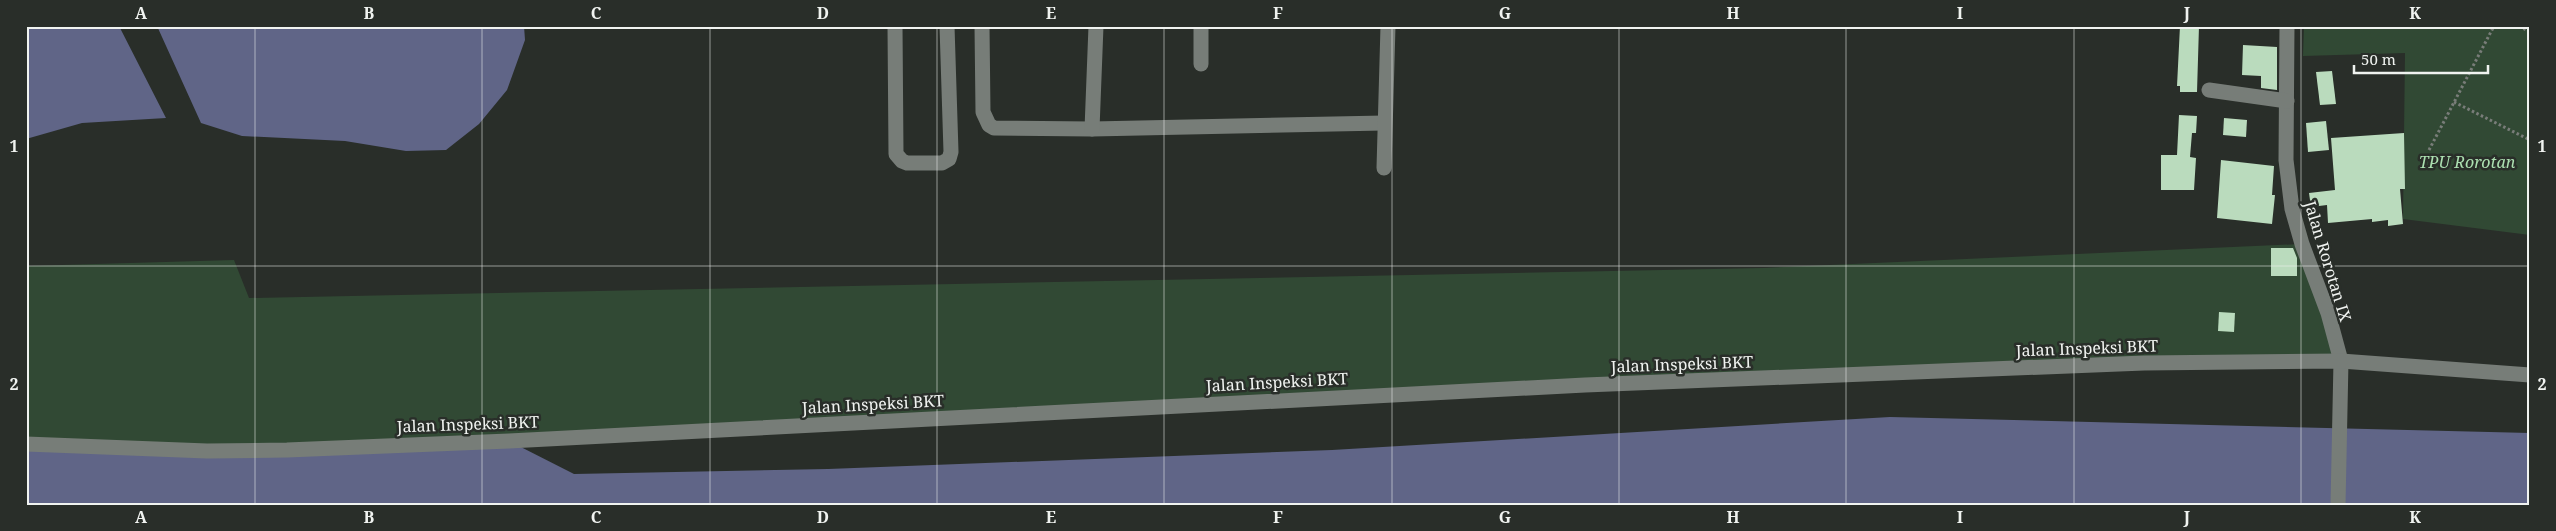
<svg xmlns="http://www.w3.org/2000/svg" width="2556" height="531" font-family="'Noto Serif',serif">
	<style>
		.green { fill: #314934 }
		.water { fill: #606587 }
		.building { fill: #badbbd }
		.lines { fill: none; stroke-linecap: round; stroke-linejoin: round }
		.path { stroke: #797d79; stroke-width: 3; stroke-dasharray: 2.5 2.5; stroke-linecap: butt }
		.minor { stroke: #777d78; stroke-width: 15 }
		.grid { fill: none; stroke: #f0f3f0; stroke-width: 1; stroke-opacity: 0.55 }
		.labels { text-anchor: middle; dominant-baseline: central; stroke-width: 5; stroke-linejoin: round; paint-order: stroke }
		.park-label { font-size: 16px; font-style: italic; fill: #ace0b1; stroke: #292e29 }
		.street-label { font-size: 16px; fill: #f0f3f0; stroke: #292e29 }
		.neatline { fill: none; stroke: #f0f3f0; stroke-width: 2 }
		.grid-label { font-size: 16px; text-anchor: middle; font-weight: bold; fill: #f0f3f0 }
	</style>
	<rect width="100%" height="100%" fill="#292e29"/>
	<g class="green">
		<path d="M2304,26H2530V235L2403,219L2405,53L2303,56Z"/>
		<path d="M2302,244L2341,361L1854,375L374,445L26,444V266L234,260L249,298L1763,268Z"/>
	</g>
	<g class="water">
		<path d="M26,26H119L166,118L82,123L26,139Z"/>
		<path d="M157,26H524L525,40L507,90L479,124L446,150L406,151L345,141L242,136L201,123Z"/>
		<path d="M1890,417L2530,433V505H26V442L168,450L509,441L574,474L828,469L1332,450Z"/>
	</g>
	<g class="building">
		<path d="M2180,26H2199L2197,92H2180V86H2177Z"/>
		<path d="M2243,45L2277,47V90L2261,88V76L2242,75Z"/>
		<path d="M2332,71L2336,104L2320,105L2316,72Z"/>
		<path d="M2179,115L2197,116L2196,133H2192L2190,157L2196,158L2194,190H2161V155H2177Z"/>
		<path d="M2224,118L2247,120L2246,137L2223,135Z"/>
		<path d="M2326,121L2329,150L2308,152L2306,123Z"/>
		<path d="M2404,133L2405,189H2400L2403,224L2388,226V220L2372,222V219L2328,223L2327,205L2311,207L2309,193L2335,190L2331,138Z"/>
		<path d="M2221,160L2274,166L2272,195H2275L2272,224L2217,218Z"/>
		<path d="M2271,248H2293L2297,258V276H2271Z"/>
		<path d="M2219,312L2235,313L2234,332L2218,331Z"/>
	</g>
	<g class="lines">
		<g class="path">
			<path d="M2519,26L2530,32"/>
			<path d="M2454,102L2530,140"/>
			<path d="M2429,150L2494,26"/>
		</g>
		<g class="minor">
			<path d="M895,26L896,154L902,161L907,163H942L949,159L951,152L947,26"/>
			<path d="M982,26L983,112L989,125L994,128L1092,129L1384,123"/>
			<path d="M1201,26V64"/>
			<path d="M2287,26L2286,160L2292,209L2302,244L2328,313L2341,361L2338,505"/>
			<path d="M2209,90L2287,101"/>
			<path d="M1092,129L1096,26"/>
			<path d="M1384,168L1388,26"/>
			<path d="M26,444L207,451L287,450L509,441L1585,385L2144,363L2341,361L2530,375"/>
		</g>
	</g>
	<path class="grid" d="M255,26V505M482,26V505M710,26V505M937,26V505M1164,26V505M1392,26V505M1619,26V505M1846,26V505M2074,26V505M2301,26V505M26,266H2530"/>
	<g class="labels">
		<g class="park-label">
			<text x="2467" y="162">TPU Rorotan</text>
		</g>
		<g class="street-label">
			<text transform="translate(2328 261) rotate(73)">Jalan Rorotan IX</text>
			<text transform="translate(2087 348) rotate(-2)">Jalan Inspeksi BKT</text>
			<text transform="translate(1682 364) rotate(-2)">Jalan Inspeksi BKT</text>
			<text transform="translate(1277 382) rotate(-3)">Jalan Inspeksi BKT</text>
			<text transform="translate(873 404) rotate(-3)">Jalan Inspeksi BKT</text>
			<text transform="translate(468 424) rotate(-2)">Jalan Inspeksi BKT</text>
		</g>
	</g>
	<rect width="2556" height="531" fill="none" stroke="#292e29" stroke-width="55"/>
	<path d="M2354 65v8h134v-8" fill="none" stroke="#f0f3f0" stroke-width="2.5"/>
	<text x="2361" y="65" font-size="15" fill="#f0f3f0" stroke="#292e29" stroke-width="4" paint-order="stroke">50 m</text>
	<rect x="28" y="28" width="2500" height="476" class="neatline"/>
	<g class="grid-label">
		<text x="141" y="19">A</text>
		<text x="369" y="19">B</text>
		<text x="596" y="19">C</text>
		<text x="823" y="19">D</text>
		<text x="1051" y="19">E</text>
		<text x="1278" y="19">F</text>
		<text x="1505" y="19">G</text>
		<text x="1733" y="19">H</text>
		<text x="1960" y="19">I</text>
		<text x="2187" y="19">J</text>
		<text x="2415" y="19">K</text>
		<text x="14" y="152">1</text>
		<text x="2542" y="152">1</text>
		<text x="14" y="390">2</text>
		<text x="2542" y="390">2</text>
		<text x="141" y="523">A</text>
		<text x="369" y="523">B</text>
		<text x="596" y="523">C</text>
		<text x="823" y="523">D</text>
		<text x="1051" y="523">E</text>
		<text x="1278" y="523">F</text>
		<text x="1505" y="523">G</text>
		<text x="1733" y="523">H</text>
		<text x="1960" y="523">I</text>
		<text x="2187" y="523">J</text>
		<text x="2415" y="523">K</text>
	</g>
</svg>
